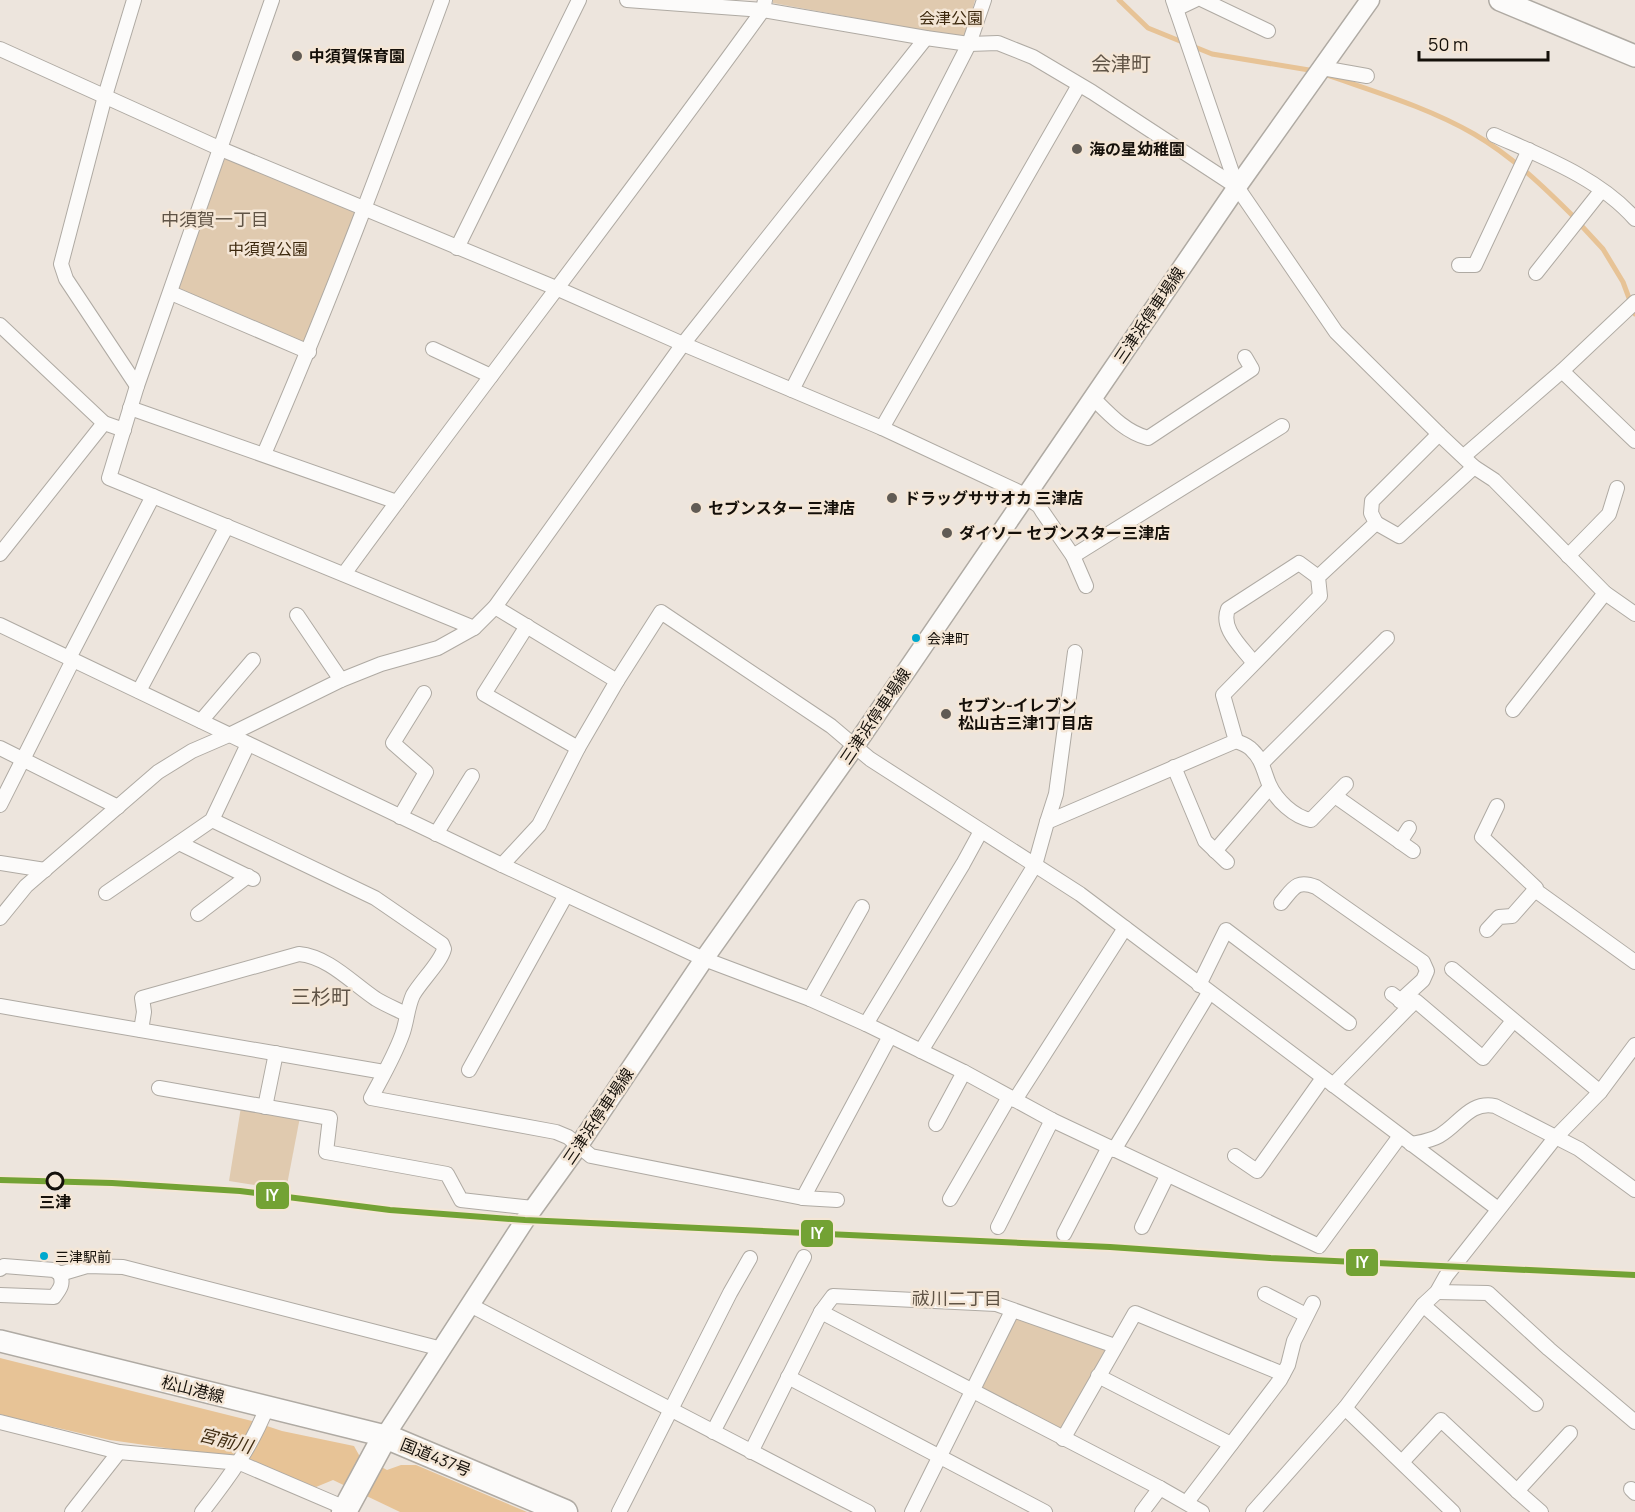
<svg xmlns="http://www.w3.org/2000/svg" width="1635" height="1512" font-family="Manrope,'Noto Sans JP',sans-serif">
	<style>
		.park { fill: #e0caaf }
		.water { fill: #e7c396 }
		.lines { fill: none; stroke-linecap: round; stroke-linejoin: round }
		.stream { stroke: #e7c396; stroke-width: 5 }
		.street-casing { stroke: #afaaa3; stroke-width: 16 }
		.secondary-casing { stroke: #afaaa3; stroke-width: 21 }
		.primary-casing { stroke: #afaaa3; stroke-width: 24 }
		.highway-casing { stroke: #afaaa3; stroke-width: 27 }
		.street { stroke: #fcfbfa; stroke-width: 14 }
		.secondary { stroke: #fcfbfa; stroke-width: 18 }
		.primary { stroke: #fcfbfa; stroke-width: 21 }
		.highway { stroke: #fcfbfa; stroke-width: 24 }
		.rail-1-casing { stroke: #f4e6d6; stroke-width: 10 }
		.rail-1 { stroke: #73a234; stroke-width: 6 }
		.poi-dot { fill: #615b54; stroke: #f4e6d6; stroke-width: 2 }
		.bus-dot { fill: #00a9ce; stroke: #f4e6d6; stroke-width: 2 }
		.stop-dot { fill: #f4e6d6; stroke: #15100a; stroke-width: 3 }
		.labels { text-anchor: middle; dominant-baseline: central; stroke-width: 5; stroke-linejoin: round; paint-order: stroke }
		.bus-label { font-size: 14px; fill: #15100a; stroke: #f4e6d6; text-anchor: start }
		.park-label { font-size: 16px; fill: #3d290e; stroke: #f4e6d6 }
		.poi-label { font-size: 16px; font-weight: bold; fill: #15100a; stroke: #f4e6d6; text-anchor: start }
		.street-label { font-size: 16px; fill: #15100a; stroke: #f4e6d6 }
		.stop-label { font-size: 16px; font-weight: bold; fill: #15100a; stroke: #f4e6d6 }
		.neighbourhood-label { font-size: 18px; fill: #605446; stroke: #f4e6d6 }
		.water-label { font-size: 18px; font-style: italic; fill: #412d12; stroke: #f4e6d6 }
		.quarter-label { font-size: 20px; fill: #605446; stroke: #f4e6d6 }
		.line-badge { stroke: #f4e6d6; stroke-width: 2 }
		.badge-label { font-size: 16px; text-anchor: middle; font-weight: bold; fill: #fff }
	</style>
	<rect width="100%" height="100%" fill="#ede5dd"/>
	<g class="park">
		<path d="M773,0H975L965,38L773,3Z"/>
		<path d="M227,152L359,211L305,344L177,291Z"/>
		<path d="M241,1107L300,1117L286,1190L229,1181Z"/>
		<path d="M1014,1316L1108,1349L1060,1433L977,1389Z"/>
	</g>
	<path class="water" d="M0,1358L252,1421L282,1431L354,1446L359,1455L387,1470L401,1465H416L527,1512H400L333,1480L316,1487L252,1463L229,1457L110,1440L10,1417L0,1414Z"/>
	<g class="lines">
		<g class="stream">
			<path d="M1119,0L1148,28L1212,54L1315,71"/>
			<path d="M1324,74C1375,92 1427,107 1474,134C1512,156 1545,188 1576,219V222H1578L1603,249L1623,282L1635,314"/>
		</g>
		<g class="street-casing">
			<g id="street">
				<path d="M134,0L105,96L61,264L66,279L137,386"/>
				<path d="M272,0L137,386L109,478L474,628L495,607L683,344L926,38"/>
				<path d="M627,0L763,10L926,38L969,44L998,43L1033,57L1092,92L1237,187"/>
				<path d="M1173,0L1237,187L1336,332L1439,434L1474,467L1494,480L1605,593L1635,614"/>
				<path d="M1203,0L1268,31"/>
				<path d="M1176,9L1195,0"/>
				<path d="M0,49L221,149L556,288L683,344L882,428L1019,492L1039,506L1042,511L1073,556L1086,586"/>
				<path d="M1322,68L1367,76"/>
				<path d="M1494,135C1543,157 1599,178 1635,219"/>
				<path d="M457,248L579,0"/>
				<path d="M1459,265H1475L1529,150"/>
				<path d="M1536,273L1601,191"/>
				<path d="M171,293L309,352"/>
				<path d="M0,325L104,423"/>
				<path d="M433,349L491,376"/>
				<path d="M1562,371L1635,441"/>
				<path d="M792,390L969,44L984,0"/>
				<path d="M1092,397C1109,414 1125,432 1148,438L1252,369L1245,357"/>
				<path d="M130,408L397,502"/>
				<path d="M882,428L1079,85"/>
				<path d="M264,454C329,305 386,153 442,0"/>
				<path d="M1464,456L1562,371L1635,302"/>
				<path d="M1376,523L1399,536L1474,467"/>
				<path d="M0,554L104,423L124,430"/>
				<path d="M1073,556L1282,426"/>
				<path d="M1568,556L1609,514L1617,488"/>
				<path d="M344,574C482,385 626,200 763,10L765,0"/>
				<path d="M495,607L617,681L661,612L831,726L870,759L1080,894L1498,1209"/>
				<path d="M297,615L341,680"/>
				<path d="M0,625L502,865L704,959L810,999L866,1024L964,1072L1052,1120L1319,1246L1400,1136"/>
				<path d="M527,626L484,694L578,748"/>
				<path d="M69,658L153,496"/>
				<path d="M1253,662C1242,647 1220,629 1228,609L1299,563L1318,577"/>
				<path d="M139,691L227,526"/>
				<path d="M1513,710L1605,593"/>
				<path d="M201,721L253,660"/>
				<path d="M1236,741C1241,743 1248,745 1252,750C1262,759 1264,772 1269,784C1276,800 1294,817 1311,820L1346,784"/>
				<path d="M0,748L118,807"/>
				<path d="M1262,763L1387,638"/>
				<path d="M1174,767L1205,841L1227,862"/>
				<path d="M1335,796L1413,851"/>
				<path d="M0,805L73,660"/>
				<path d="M1497,806L1482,837L1536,888L1535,890L1635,962"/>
				<path d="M400,817L426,772L393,743L424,693"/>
				<path d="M212,820L375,898L442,944L444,949C441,962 421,981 413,995C407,1008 407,1022 402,1035C394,1057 382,1077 371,1098L556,1132L568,1137L591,1156L803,1198L837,1200"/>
				<path d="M1047,822L1056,794L1075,652"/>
				<path d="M436,834L472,776"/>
				<path d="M1400,842L1409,828"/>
				<path d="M179,843L253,879"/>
				<path d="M1215,851L1270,787"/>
				<path d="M0,863L45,870"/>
				<path d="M502,865L539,825L578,748L617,681"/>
				<path d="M106,893L212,820L248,744"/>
				<path d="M1281,903C1293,889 1296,879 1316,887L1423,962L1427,971L1423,980L1400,1001"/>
				<path d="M198,914L248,876"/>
				<path d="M0,918L26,886L158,772L192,751L229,735L341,680L381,664L438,648L474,628"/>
				<path d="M1487,930L1499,917L1512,916L1535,890"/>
				<path d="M1452,969L1600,1092"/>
				<path d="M1199,985L1226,930L1349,1023"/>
				<path d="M810,999L862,907"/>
				<path d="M0,1006L384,1072"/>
				<path d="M1409,1007L1416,1001L1483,1058L1513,1021"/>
				<path d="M866,1024L963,864L981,831"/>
				<path d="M141,1030L144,1012L142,998L299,954C329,957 352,983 376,999C386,1005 396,1009 406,1014"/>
				<path d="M921,1051L1035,865L1047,822L1236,741L1223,695L1320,596L1318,577L1376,523L1371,513L1372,501L1439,434"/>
				<path d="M469,1070L566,895"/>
				<path d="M1333,1085L1409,1007L1392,994"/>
				<path d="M159,1088L330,1118L326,1152L447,1174L461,1200L533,1208"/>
				<path d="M1015,1100L1125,928"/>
				<path d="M265,1107L276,1053"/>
				<path d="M936,1124L964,1072"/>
				<path d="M1411,1144C1421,1142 1430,1141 1439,1136C1460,1124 1469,1101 1495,1106L1579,1149L1635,1190"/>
				<path d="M1114,1150L1209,993"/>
				<path d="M1235,1156L1257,1171L1323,1078"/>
				<path d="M803,1198L890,1036"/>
				<path d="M950,1199L1009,1097"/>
				<path d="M998,1227L1052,1120"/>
				<path d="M1142,1227L1167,1176"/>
				<path d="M1064,1234L1109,1147"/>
				<path d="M0,1269L4,1266L54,1270L60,1274L87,1266L123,1267L442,1349"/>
				<path d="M1437,1292L1488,1293L1549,1349L1635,1422"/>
				<path d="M1265,1294L1306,1315"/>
				<path d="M0,1295L54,1297C60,1289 64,1284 60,1274"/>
				<path d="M470,1305L868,1512"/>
				<path d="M1423,1305L1536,1404"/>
				<path d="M821,1312L1160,1488L1202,1512"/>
				<path d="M1098,1376L1231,1444"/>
				<path d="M788,1377L1045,1512"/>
				<path d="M1345,1408L1453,1512"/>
				<path d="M0,1422L119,1452L240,1463L350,1510"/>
				<path d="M713,1432L804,1257"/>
				<path d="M1063,1439L1135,1313L1283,1374"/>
				<path d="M751,1452L821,1312L833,1296L996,1304L1115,1346"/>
				<path d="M1402,1462L1441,1420L1517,1491L1541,1512"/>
				<path d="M1631,1489L1635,1493"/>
				<path d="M1517,1491L1570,1433"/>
				<path d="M1187,1502L1280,1380L1288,1365L1294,1341L1313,1303"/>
				<path d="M72,1512L119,1452"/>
				<path d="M202,1512C228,1479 252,1446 267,1407"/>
				<path d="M619,1512L730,1293L750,1258"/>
				<path d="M912,1512L1012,1311"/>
				<path d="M1142,1512L1160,1488"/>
				<path d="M1253,1512L1345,1408L1423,1305L1437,1292L1446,1276L1555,1138L1600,1092L1635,1045"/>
			</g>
		</g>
		<g class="secondary-casing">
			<path id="secondary" d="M385,1436L525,1220L579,1145L704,959L855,746L1237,187L1370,0"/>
		</g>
		<g class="primary-casing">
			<g id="primary">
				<path d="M1500,0L1635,56"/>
				<path d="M0,1341L385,1436"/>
			</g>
		</g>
		<g class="highway-casing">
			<path id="highway" d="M344,1512L385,1436L565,1512"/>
		</g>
		<use href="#street" class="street"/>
		<use href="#secondary" class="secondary"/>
		<use href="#primary" class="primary"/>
		<use href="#highway" class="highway"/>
		<g class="rail-1-casing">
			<path id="rail-1" d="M0,1180L112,1183L240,1191L390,1210L525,1220L1110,1247L1270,1258L1635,1275"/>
		</g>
		<use href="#rail-1" class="rail-1"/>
	</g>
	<g class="poi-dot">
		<circle cx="297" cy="56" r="6"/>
		<circle cx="1077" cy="149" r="6"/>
		<circle cx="892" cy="498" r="6"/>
		<circle cx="696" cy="508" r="6"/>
		<circle cx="947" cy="533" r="6"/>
		<circle cx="946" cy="714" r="6"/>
	</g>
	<g class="bus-dot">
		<circle cx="916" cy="638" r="5"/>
		<circle cx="44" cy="1256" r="5"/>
	</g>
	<circle class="stop-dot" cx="55" cy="1181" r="8"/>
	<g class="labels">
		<g class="bus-label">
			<text x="927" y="638">会津町</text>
			<text x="55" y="1256">三津駅前</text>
		</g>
		<g class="park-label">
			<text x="951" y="18">会津公園</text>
			<text x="268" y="249">中須賀公園</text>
		</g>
		<g class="poi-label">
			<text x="309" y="56">中須賀保育園</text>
			<text x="1089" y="149">海の星幼稚園</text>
			<text x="904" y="498">ドラッグササオカ 三津店</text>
			<text x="708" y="508">セブンスター 三津店</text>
			<text x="959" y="533">ダイソー セブンスター三津店</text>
			<text x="958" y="705">セブン-イレブン<tspan x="958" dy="18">松山古三津1丁目店</tspan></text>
		</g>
		<g class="street-label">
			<text transform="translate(1149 315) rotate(-56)">三津浜停車場線</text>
			<text transform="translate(875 716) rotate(-56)">三津浜停車場線</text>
			<text transform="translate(598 1116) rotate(-56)">三津浜停車場線</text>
			<text transform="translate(193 1389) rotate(14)">松山港線</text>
			<text transform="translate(436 1457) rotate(22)">国道437号</text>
		</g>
		<g class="stop-label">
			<text x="55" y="1202">三津</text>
		</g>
		<g class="neighbourhood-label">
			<text x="215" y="219">中須賀一丁目</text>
			<text x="957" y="1298">祓川二丁目</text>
		</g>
		<g class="water-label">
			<text transform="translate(226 1440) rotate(14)">宮前川</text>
		</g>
		<g class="quarter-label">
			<text x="1121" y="63">会津町</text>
			<text x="321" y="996">三杉町</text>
		</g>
	</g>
	<g class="line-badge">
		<rect x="255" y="1181" width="35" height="29" rx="6" fill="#73a234"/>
		<rect x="800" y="1219" width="34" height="29" rx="6" fill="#73a234"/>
		<rect x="1345" y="1248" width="34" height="29" rx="6" fill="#73a234"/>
	</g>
	<g class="badge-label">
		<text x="272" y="1201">IY</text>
		<text x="817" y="1239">IY</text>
		<text x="1362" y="1268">IY</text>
	</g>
	<path d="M1419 51v9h129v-9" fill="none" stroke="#15100a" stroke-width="3"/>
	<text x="1428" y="51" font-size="18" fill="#15100a" stroke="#f4e6d6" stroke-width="4.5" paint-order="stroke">50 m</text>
</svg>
